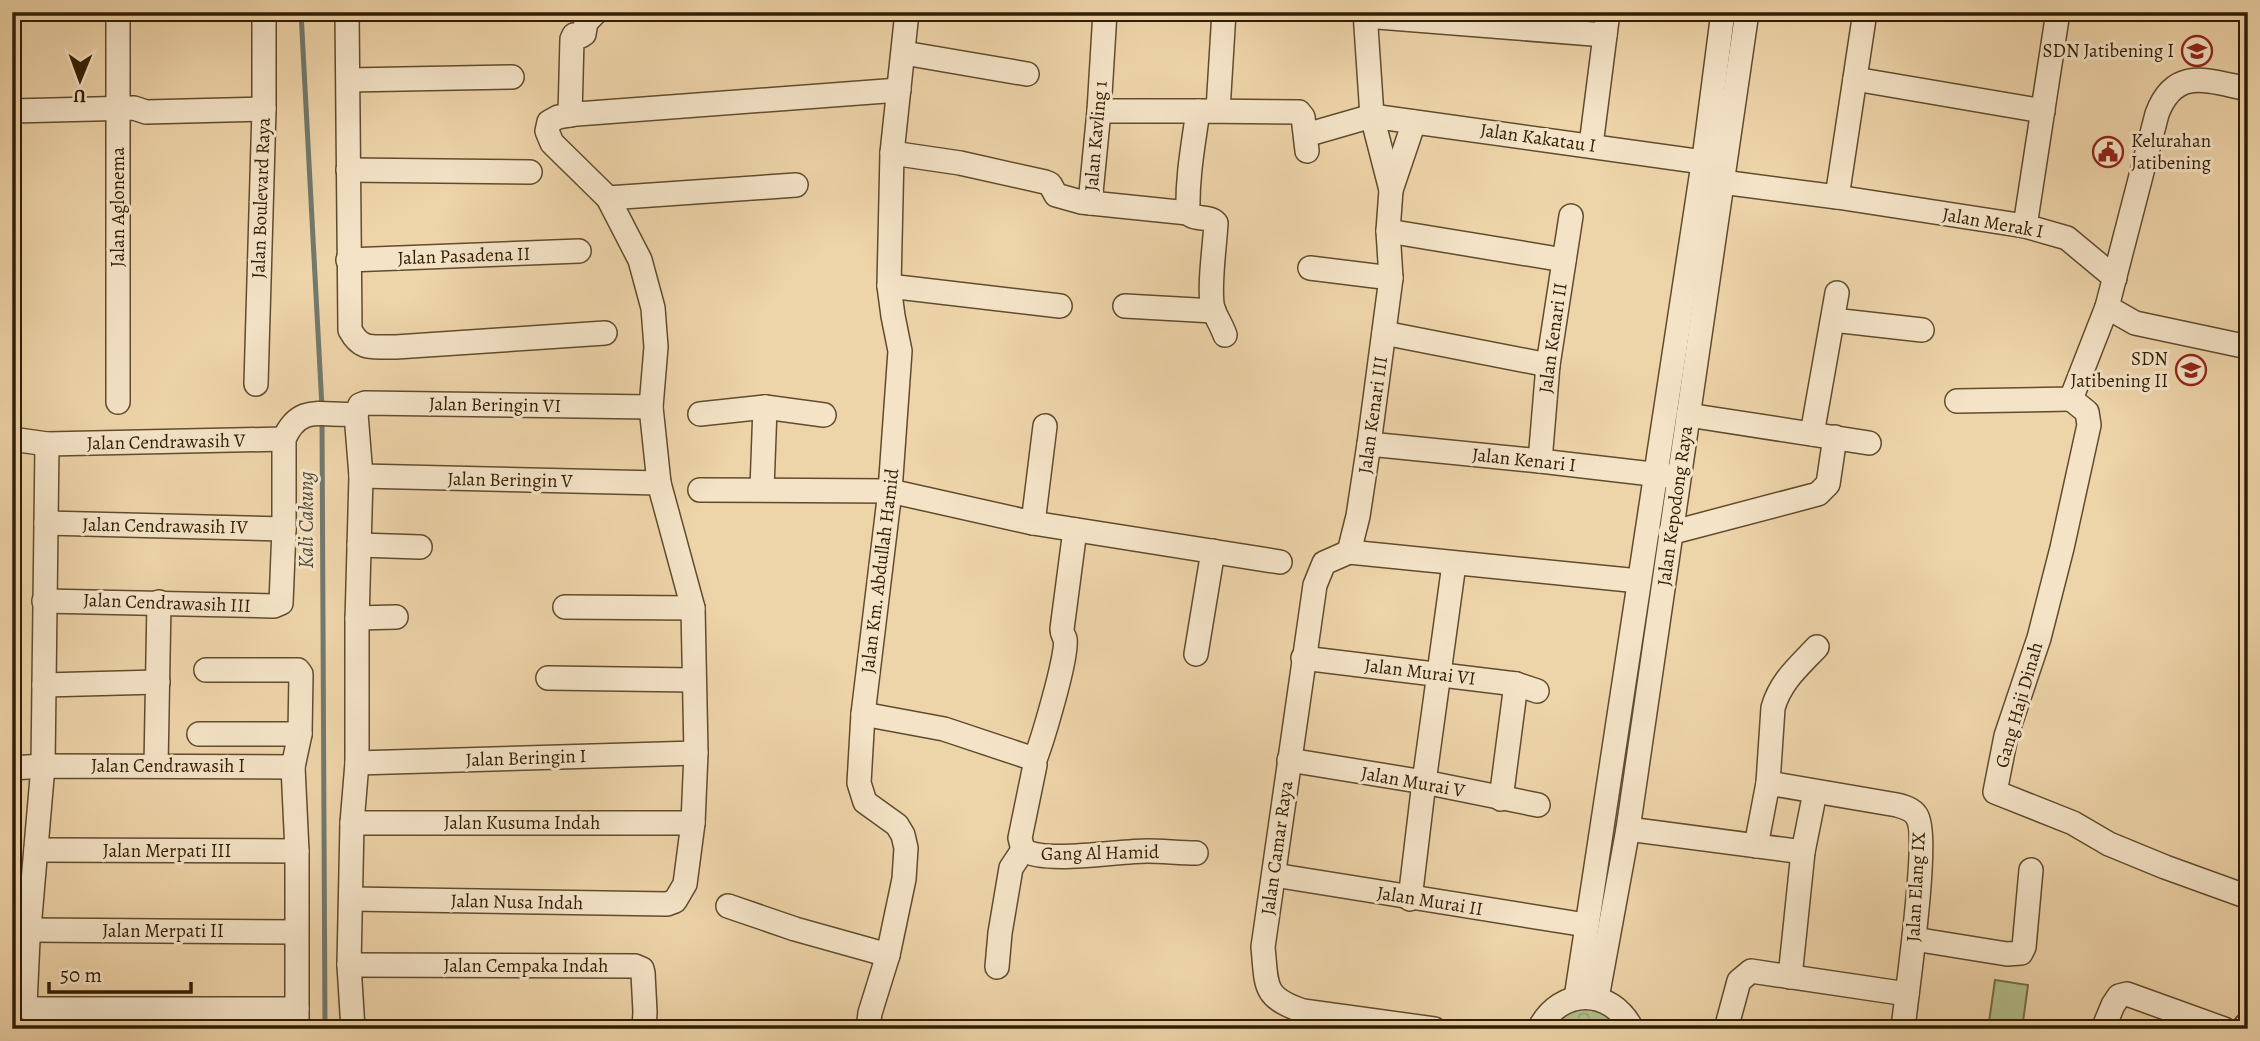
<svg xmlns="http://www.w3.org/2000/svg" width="2260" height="1041" font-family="Alegreya,serif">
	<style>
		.green { fill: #b3be8c; stroke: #726e48; stroke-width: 2 }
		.park { fill: url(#park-crowns); stroke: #726e48; stroke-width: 2 }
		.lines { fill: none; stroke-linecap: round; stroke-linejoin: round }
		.stream { stroke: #72796d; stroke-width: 5 }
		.minor-casing { stroke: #604c2d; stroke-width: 26 }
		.tertiary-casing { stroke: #604c2d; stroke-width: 32 }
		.minor { stroke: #f4e3c7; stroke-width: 23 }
		.tertiary { stroke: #f4e3c7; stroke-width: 28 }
		.labels { text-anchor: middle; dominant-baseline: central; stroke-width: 6; stroke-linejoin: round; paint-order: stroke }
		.poi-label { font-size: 19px; fill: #311e04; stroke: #f4e3c7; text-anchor: end }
		.street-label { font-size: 19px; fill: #311e04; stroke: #f4e3c7 }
		.water-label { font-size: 21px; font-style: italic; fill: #514c39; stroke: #f4e3c7 }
	</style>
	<defs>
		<pattern id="park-crowns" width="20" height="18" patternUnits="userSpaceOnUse" patternTransform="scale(1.75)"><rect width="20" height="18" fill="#b3be8c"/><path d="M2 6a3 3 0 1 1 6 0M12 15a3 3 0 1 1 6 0" fill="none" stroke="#9aa377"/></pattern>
	</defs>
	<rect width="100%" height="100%" fill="#eed4a9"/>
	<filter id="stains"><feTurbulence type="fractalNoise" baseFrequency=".00286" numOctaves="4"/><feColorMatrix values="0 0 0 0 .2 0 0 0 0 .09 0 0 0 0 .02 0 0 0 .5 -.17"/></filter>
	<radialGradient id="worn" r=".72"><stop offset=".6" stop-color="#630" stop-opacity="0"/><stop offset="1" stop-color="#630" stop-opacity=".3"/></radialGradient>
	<path class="green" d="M1995,980L2028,985L2022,1029H1988Z"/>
	<path class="park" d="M1585,1007L1609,1014L1622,1029H1549L1562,1014Z"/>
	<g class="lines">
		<g class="stream">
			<path d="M301,12L322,408"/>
			<path d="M322,421L325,1029"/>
		</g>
		<g class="minor-casing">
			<g id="minor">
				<path d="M118,12V402"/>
				<path d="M347,12L350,330C362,352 373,346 396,347L605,333"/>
				<path d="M1365,12L1372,116L1391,190"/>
				<path d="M1365,16L1605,35"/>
				<path d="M904,53L1027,74"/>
				<path d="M1855,79L2043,111"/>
				<path d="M349,80L512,77"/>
				<path d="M2248,89C2208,81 2175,66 2157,114L2107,307L2135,323L2248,347"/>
				<path d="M1218,110L1224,12"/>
				<path d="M12,111L134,108L146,112L264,109"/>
				<path d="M1099,111H1198"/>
				<path d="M570,115L572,39L574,35L581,36L584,34L586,22L596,12"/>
				<path d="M1306,135L1372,116L1703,162"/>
				<path d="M1591,145L1608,12"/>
				<path d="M892,153L960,163L1045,182L1050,184L1056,195L1081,202L1188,213"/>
				<path d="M348,170L530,172"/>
				<path d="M1722,182L1837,197L2025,226L2067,238L2115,278"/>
				<path d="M1837,197L1865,12"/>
				<path d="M608,198L796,185"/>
				<path d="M1090,203L1099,111L1105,12"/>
				<path d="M2025,226L2058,12"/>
				<path d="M1388,231L1564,260"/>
				<path d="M348,260L579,251"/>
				<path d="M1310,268L1391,278"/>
				<path d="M889,286L1060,306"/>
				<path d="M1125,306L1214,311"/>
				<path d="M1833,320L1922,330"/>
				<path d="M1384,333L1548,365"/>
				<path d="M1225,335C1222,326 1216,317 1213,309C1208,290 1215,245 1216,223C1209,215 1196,221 1188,213C1187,178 1193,146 1198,111L1299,112L1303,117L1307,151"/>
				<path d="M256,384L264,109V12"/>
				<path d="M2071,399L2087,412L2089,425L2062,548L2039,638L2006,736L1995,792L2073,823L2109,844L2165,867L2248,897"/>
				<path d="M1957,401L2071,399L2107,307"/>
				<path d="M700,414L765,407L824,415"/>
				<path d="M1688,415L1869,443"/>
				<path d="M1812,434L1837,293"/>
				<path d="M12,439L47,444L284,439"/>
				<path d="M47,444L43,766L28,940L25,1005L27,1008L32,1009H297"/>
				<path d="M1369,444L1540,461L1669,476"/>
				<path d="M1540,461L1548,365L1571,216"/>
				<path d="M361,476L659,483"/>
				<path d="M762,489L765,407"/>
				<path d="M700,490L890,491L1033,523L1280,562"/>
				<path d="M46,523L284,529"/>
				<path d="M1033,523L1045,426"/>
				<path d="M1670,533L1818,494L1828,484L1835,437"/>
				<path d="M359,545L420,547"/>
				<path d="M1349,552L1324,563L1315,585L1263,947C1267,986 1262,997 1303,1011L1434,1029"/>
				<path d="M1349,552L1358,516L1369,444L1391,278L1388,231L1391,190L1414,122"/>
				<path d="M1349,552L1639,581"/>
				<path d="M44,601L274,606L281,603L284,529V439C300,402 324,417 356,414L360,405L365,403L651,407"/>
				<path d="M565,607L693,608"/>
				<path d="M357,618L396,617"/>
				<path d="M1196,654L1213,551"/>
				<path d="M1303,658L1516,684L1537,691"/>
				<path d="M206,670H298L301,674L300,734L293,767L297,851V1029"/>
				<path d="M548,678L694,680"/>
				<path d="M44,685L158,682"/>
				<path d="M863,714L944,729L1031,758L1035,765L1020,838L1023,850C1046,864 1117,851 1147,851C1163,851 1180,853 1196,853"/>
				<path d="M199,734H300"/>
				<path d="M1289,760L1424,782L1538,805"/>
				<path d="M1034,762C1041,745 1069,653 1065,639C1064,636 1062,633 1062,629L1075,530"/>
				<path d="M357,763L696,753"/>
				<path d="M156,766L159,602"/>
				<path d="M12,768L43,766L293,767"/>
				<path d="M1768,783L1897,805C1904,807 1912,809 1916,815C1931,834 1906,996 1903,1029"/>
				<path d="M1501,799L1516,684"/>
				<path d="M352,823H693"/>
				<path d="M1628,829L1803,852"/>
				<path d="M1756,846L1768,783L1773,708C1780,682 1799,666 1817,647"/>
				<path d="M36,850L297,851"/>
				<path d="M1274,875L1586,925"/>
				<path d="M351,899L667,904L675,901L685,884L693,823L696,753L693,608L659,483L651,407L656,347L653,308L640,260L608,198L552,143L547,131L549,122L558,117L577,114L899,90"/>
				<path d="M1410,899L1424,782L1454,564"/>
				<path d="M728,906L795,929L888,955"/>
				<path d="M29,930L296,932"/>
				<path d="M1914,939L2007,954L2021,953L2024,947L2031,870"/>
				<path d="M349,965L635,966L642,969L643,973L645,1012L644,1029"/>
				<path d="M997,967L1000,933L1011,868L1023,850"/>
				<path d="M1790,977L1803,852L1815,792"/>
				<path d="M1576,998L1705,151L1723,12"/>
				<path d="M1597,998L1628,829L1747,12"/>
				<path d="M353,1029L349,965L352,823L357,763V622L361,476L356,414"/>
				<path d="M868,1029L870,1013L888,955L904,879L906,848L903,835L897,825L865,802L859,783L863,714L890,491L900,351L893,316L889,286L892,153L907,12"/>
				<path d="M1539,1029C1560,987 1611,987 1632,1029"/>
				<path d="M1726,1029L1739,981L1751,971L1907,994"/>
				<path d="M2103,1029L2113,1005L2119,996L2127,994L2224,1029"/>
			</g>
		</g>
		<g class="tertiary-casing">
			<path id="tertiary" d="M2247,1029L2248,1027"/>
		</g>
		<use href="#minor" class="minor"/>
		<use href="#tertiary" class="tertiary"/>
	</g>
	<defs>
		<g id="school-ring" transform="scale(1.575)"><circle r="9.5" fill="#f4e3c7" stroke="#8f2418" stroke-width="1.5"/><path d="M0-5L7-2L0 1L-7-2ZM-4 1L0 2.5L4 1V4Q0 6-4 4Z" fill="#8f2418"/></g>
		<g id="civic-ring" transform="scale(1.575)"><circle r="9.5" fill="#f4e3c7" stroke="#8f2418" stroke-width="1.5"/><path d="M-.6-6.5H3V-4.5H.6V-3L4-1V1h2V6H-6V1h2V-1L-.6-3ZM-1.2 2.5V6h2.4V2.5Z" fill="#8f2418"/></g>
	</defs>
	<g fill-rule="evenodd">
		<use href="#school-ring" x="2197" y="51"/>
		<use href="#civic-ring" x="2108" y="152"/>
		<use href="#school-ring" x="2191" y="370"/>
	</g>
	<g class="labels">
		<g class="poi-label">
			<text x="2174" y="51">SDN Jatibening I</text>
			<text x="2131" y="141" text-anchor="start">Kelurahan<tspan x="2131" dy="22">Jatibening</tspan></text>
			<text x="2168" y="359">SDN<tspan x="2168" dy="22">Jatibening II</tspan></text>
		</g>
		<g class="street-label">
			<text transform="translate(1096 136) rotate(-85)">Jalan Kavling 1</text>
			<text transform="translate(1538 138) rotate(8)">Jalan Kakatau I</text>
			<text transform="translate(261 198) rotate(-88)">Jalan Boulevard Raya</text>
			<text transform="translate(118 207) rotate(-90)">Jalan Aglonema</text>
			<text transform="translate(1993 223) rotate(10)">Jalan Merak I</text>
			<text transform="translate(464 256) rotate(-2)">Jalan Pasadena II</text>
			<text transform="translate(1553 338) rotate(-82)">Jalan Kenari II</text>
			<text transform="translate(495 405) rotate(1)">Jalan Beringin VI</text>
			<text transform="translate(1373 415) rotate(-82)">Jalan Kenari III</text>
			<text transform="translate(166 442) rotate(-1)">Jalan Cendrawasih V</text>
			<text transform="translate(1524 460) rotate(6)">Jalan Kenari I</text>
			<text transform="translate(510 480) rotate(1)">Jalan Beringin V</text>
			<text transform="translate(1675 506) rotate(-82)">Jalan Kepodong Raya</text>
			<text transform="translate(165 526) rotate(1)">Jalan Cendrawasih IV</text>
			<text transform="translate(880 571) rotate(-83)">Jalan Km. Abdullah Hamid</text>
			<text transform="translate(167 603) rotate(2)">Jalan Cendrawasih III</text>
			<text transform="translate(1420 672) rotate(7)">Jalan Murai VI</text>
			<text transform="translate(2019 705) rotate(-74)">Gang Haji Dinah</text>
			<text transform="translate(526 758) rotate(-2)">Jalan Beringin I</text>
			<text x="168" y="766">Jalan Cendrawasih I</text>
			<text transform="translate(1413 782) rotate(10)">Jalan Murai V</text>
			<text x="522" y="823">Jalan Kusuma Indah</text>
			<text transform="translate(1277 848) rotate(-82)">Jalan Camar Raya</text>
			<text x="167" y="851">Jalan Merpati III</text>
			<text transform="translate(1100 853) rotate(-1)">Gang Al Hamid</text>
			<text transform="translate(1916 887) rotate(-87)">Jalan Elang IX</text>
			<text transform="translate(1430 901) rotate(9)">Jalan Murai II</text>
			<text transform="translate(517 902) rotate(1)">Jalan Nusa Indah</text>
			<text x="163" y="931">Jalan Merpati II</text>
			<text x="526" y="966">Jalan Cempaka Indah</text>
		</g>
		<g class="water-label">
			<text transform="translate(306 520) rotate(-90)">Kali Cakung</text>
		</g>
	</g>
	<rect width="2260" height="1041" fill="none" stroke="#eed4a9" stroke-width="42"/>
	<rect x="14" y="14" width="2232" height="1013" fill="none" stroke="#311e04" stroke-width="3.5"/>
	<rect x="21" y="21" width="2218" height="999" fill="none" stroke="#311e04" stroke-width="2"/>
	<g transform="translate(80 80) rotate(181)" stroke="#f4e3c7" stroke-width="5" paint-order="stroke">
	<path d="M0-5L12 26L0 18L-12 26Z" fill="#311e04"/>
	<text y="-10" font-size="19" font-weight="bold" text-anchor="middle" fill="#311e04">U</text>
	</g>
	<path d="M49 982v10h142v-10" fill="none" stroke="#311e04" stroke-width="3.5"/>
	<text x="60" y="982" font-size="21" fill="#311e04" stroke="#f4e3c7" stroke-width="5" paint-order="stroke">50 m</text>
	<rect width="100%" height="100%" filter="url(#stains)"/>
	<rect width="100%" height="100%" fill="url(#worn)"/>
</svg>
